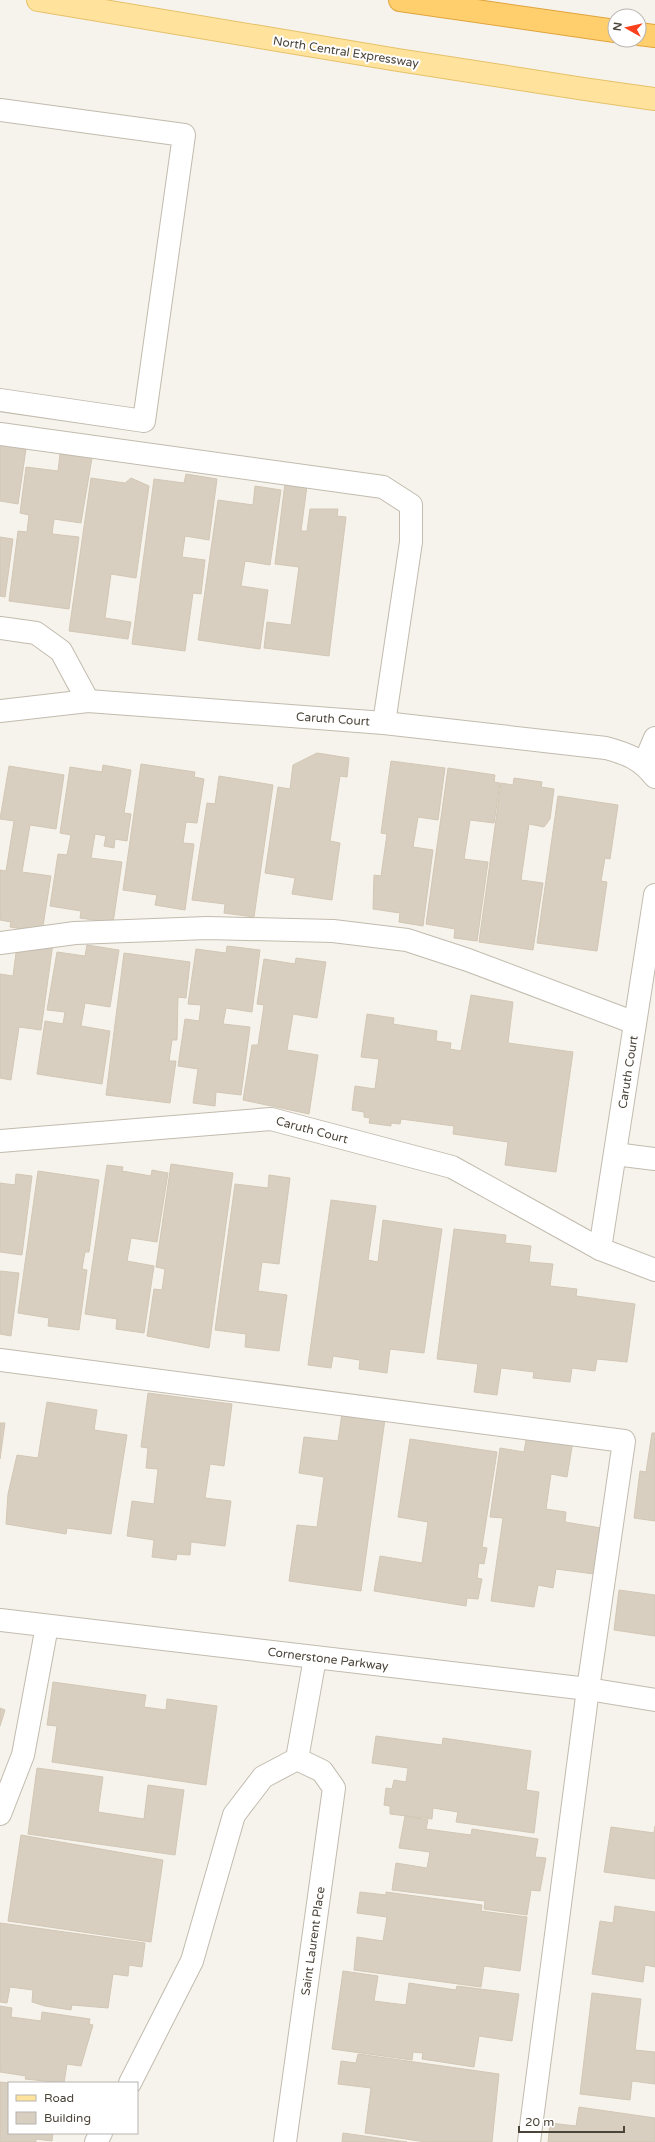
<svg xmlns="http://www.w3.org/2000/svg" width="655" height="2142" font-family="'Varela Round',sans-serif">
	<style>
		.building { fill: #d8cfc1; stroke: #d3c7b4 }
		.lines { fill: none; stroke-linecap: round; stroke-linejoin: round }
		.minor-casing { stroke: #c2bbae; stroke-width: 24 }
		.major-casing { stroke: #e6c16a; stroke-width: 24 }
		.highway-casing { stroke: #e0a43c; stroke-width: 24 }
		.minor { stroke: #fff; stroke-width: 22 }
		.major { stroke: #ffe39c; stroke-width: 22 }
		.highway { stroke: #ffcf6e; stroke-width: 22 }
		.labels { text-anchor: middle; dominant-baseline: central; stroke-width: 4; stroke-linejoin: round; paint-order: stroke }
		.street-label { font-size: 12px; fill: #4b4439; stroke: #fff }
	</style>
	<rect width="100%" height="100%" fill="#f6f3ec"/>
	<g class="building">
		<path d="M0,438L27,442L18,504L0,501Z"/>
		<path d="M60,454L92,458L81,523L54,519L52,534L79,537L69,609L9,601L18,531L27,532L29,515L20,513L26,467L58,471Z"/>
		<path d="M186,474L217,479L209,540L185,536L182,557L205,560L201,594L193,593L185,651L132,644L154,479L184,483Z"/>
		<path d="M91,478L125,483L131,478L149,486L136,578L111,574L105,618L131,622L128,639L69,631Z"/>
		<path d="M285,483L307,486L301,531H307L310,509H338L337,516L346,517L329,656L264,648L267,622L291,625L299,567L275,564Z"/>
		<path d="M255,486L281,490L270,565L245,561L241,586L268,590L260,649L198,640L218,500L253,505Z"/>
		<path d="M0,537L13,539L5,597L0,596Z"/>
		<path d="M317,753L349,758L347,777L340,776L330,841L340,843L332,900L292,894L295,878L265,873L278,787L290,789L293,765Z"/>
		<path d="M391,761L445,768L438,820L418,817L413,847L433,850L423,926L399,922L400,913L373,909L374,875L381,876L387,834L381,833Z"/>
		<path d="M141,764L195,772L194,777L204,779L197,823L186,822L183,843L194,844L185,910L155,905L157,895L123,890Z"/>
		<path d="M103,765L131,770L124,813L131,814L127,841L115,839L114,848L104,846L106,836L95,834L91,858L122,862L113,923L80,918L81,911L50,906L58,854L67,855L71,835L60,833L70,767L102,772Z"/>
		<path d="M9,766L64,775L56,829L30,825L22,872L51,876L42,932L10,927L11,922L0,920V870L6,871L14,821L0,819Z"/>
		<path d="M448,768L495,775L494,782L500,783L494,823L470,820L464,859L488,862L477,941L454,938L455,929L426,924Z"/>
		<path d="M219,776L273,785L254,917L224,913L225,904L192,900L207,803L215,804Z"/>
		<path d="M514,778L542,782L541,787L554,789L550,819L544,827L529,824L521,880L543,883L533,950L479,942L501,783L513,785Z"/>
		<path d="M558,796L618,805L610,859L605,858L601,881L607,882L597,951L537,943Z"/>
		<path d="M53,943L41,1030L19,1027L11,1080L0,1078V974L13,976L17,945Z"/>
		<path d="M87,945L119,950L110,1007L85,1003L81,1026L110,1031L102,1084L37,1074L45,1021L63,1024L65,1012L47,1010L57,952L85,956Z"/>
		<path d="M227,946L260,950L252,1012L226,1008L223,1024L250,1027L241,1095L216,1092L215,1106L193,1103L198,1069L178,1066L185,1019L199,1021L201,1005L188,1004L196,949L226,953Z"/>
		<path d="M124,953L190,962L186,998L178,997L177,1040H172L169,1061H176L170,1103L106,1095Z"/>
		<path d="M296,958L326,962L317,1018L293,1014L287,1050L318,1055L309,1114L243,1100L252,1045H258L264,1005L257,1004L264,959L295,964Z"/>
		<path d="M471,995L513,1002L508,1043L573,1052L556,1172L505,1165L508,1142L453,1134L454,1126L401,1119L400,1124L391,1123V1126L369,1123L370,1118L364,1117V1112L352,1110L355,1086L375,1089L379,1059L361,1057L367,1014L394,1018L393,1024L437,1031L436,1041L451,1043L450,1049L461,1051Z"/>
		<path d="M171,1164L233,1173L209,1348L147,1336L154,1289L162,1290L165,1269L156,1267Z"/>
		<path d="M107,1165L123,1167L122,1171L151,1176L152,1170L168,1173L157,1242L131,1238L127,1261L154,1266L144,1333L116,1329L117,1319L85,1314Z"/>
		<path d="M38,1171L99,1180L89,1252H85L82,1269L87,1270L79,1330L48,1326L49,1318L18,1313Z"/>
		<path d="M16,1174L32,1176L22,1255L0,1252V1183L15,1185Z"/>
		<path d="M269,1175L290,1178L279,1264L262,1262L258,1291L287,1295L279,1351L245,1347L246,1334L215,1330L235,1184L268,1188Z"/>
		<path d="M331,1200L376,1206L368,1260L378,1262L383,1220L442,1229L424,1353L390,1349L387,1373L359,1369L360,1360L333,1356L331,1368L308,1365Z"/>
		<path d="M454,1229L506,1235L505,1243L531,1246L529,1262L553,1264L550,1286L577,1289L576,1296L635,1304L627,1362L597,1359L595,1371L572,1368L570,1382L533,1378L534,1372L501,1368L497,1395L474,1392L478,1364L437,1359Z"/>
		<path d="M0,1271L19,1273L11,1336L0,1334Z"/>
		<path d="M148,1393L232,1404L224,1466L210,1464L205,1498L231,1501L225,1546L191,1542L190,1555L177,1554L176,1560L152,1557L154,1540L127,1536L132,1501L154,1504L158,1469L146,1468L148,1448L141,1447Z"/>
		<path d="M47,1402L97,1410L94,1430L127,1435L111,1534L67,1528L66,1534L6,1524L8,1494L17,1455L38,1458Z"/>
		<path d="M343,1406L386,1412L361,1591L289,1581L297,1525L317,1527L324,1477L299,1473L304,1437L338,1441Z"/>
		<path d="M0,1423H5L0,1459Z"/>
		<path d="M652,1433H655V1521L634,1518L640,1471L646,1472Z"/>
		<path d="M527,1434L573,1441L567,1477L551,1474L546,1509L566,1512L565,1522L601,1528L594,1574L556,1569L553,1588L538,1585L534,1607L491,1601L503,1518L490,1517L500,1448L524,1452Z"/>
		<path d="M410,1439L497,1452L482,1547L487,1548L484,1564L479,1563L477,1578L482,1579L478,1599L467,1598L466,1606L374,1591L380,1556L422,1563L428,1522L398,1517Z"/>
		<path d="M619,1590L655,1595V1636L614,1630Z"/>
		<path d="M53,1682L146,1695L144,1707L166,1710L167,1699L217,1706L206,1785L52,1762L57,1726L47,1725Z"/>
		<path d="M0,1708L5,1710L0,1726Z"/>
		<path d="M376,1736L442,1745L443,1738L531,1751L526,1790L539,1792L534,1833L456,1822L458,1812L433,1808L432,1819L390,1814V1806L384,1805L386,1788L392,1789L394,1780L406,1782L408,1768L372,1763Z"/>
		<path d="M37,1768L103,1777L98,1812L144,1819L148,1785L184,1790L175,1855L28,1834Z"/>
		<path d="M405,1816L428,1820L426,1829L471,1835L472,1829L538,1839L535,1857L546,1858L540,1891L531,1890L527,1915L484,1909L485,1901L392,1890L396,1863L427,1868L430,1852L399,1848Z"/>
		<path d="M655,1826V1879L604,1872L611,1827L654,1833Z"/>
		<path d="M21,1835L163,1860L151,1942L8,1921Z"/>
		<path d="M360,1892L386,1895V1892L482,1905L481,1911L527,1917L520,1971L484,1966L481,1987L354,1970L357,1937L383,1941L387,1917L357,1913Z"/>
		<path d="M615,1906L655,1912V1967L645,1965L643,1982L592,1974L600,1921L613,1923Z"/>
		<path d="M0,1923L145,1943L142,1967L129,1965L128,1976L113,1974L108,2008L72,2005L71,2010L45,2006L32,2002L33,1990L10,1987L7,2003L0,2002Z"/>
		<path d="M343,1971L378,1976L374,2001L406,2005L409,1983L456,1990L457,1986L519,1994L512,2041L479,2036L474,2067L422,2059L423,2053L413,2052L412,2060L332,2049Z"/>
		<path d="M592,1993L641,1999L635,2050L655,2052V2084L632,2081L630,2100L580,2094Z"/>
		<path d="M0,2006L12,2008L11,2017L41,2021L42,2012L90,2019L89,2024L93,2025L81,2066L67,2064L64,2083L25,2079L26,2076L0,2072Z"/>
		<path d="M358,2054L499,2074L492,2142H426L365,2133L371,2088L338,2084L341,2061L356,2063Z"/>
		<path d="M0,2082L9,2083V2133H53L52,2141L36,2139V2142H0Z"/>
		<path d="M579,2107L655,2118V2142H548L550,2123L576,2126Z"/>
		<path d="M343,2133L407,2142H342Z"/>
	</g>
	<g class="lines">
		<g class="minor-casing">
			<g id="minor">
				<path d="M0,110L184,135L144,421L0,400"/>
				<path d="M0,434L383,487L411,505V542L384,723"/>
				<path d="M0,628L36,633L61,651L88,701"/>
				<path d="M0,711L88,701L384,723L606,748C628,754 641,759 655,777"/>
				<path d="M644,764L655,738"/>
				<path d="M0,943L75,933L207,928L333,931L407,940L468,960L635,1023"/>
				<path d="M0,1141L271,1119L452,1167L600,1249L655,1270"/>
				<path d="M615,1154L655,1159"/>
				<path d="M600,1249L655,895"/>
				<path d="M0,1360L624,1441L588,1689L529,2142"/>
				<path d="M0,1620L588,1689L655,1700"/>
				<path d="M0,1814L23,1755L47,1626"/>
				<path d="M130,2083L192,1961L234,1815L263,1777L297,1759L315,1658"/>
				<path d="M96,2142L101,2133"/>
				<path d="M285,2142L334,1788L322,1771L297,1759"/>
			</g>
		</g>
		<g class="major-casing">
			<path id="major" d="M38,0L398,60L584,89L655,99"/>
		</g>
		<g class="highway-casing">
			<g id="highway">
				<path d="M400,0L615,31"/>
				<path d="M639,34L655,36"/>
			</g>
		</g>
		<use href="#minor" class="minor"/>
		<use href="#major" class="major"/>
		<use href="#highway" class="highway"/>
	</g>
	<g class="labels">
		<g class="street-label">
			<text transform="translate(346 52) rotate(9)">North Central Expressway</text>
			<text transform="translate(333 719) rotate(4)">Caruth Court</text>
			<text transform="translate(628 1072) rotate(-81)">Caruth Court</text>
			<text transform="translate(312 1130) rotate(15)">Caruth Court</text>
			<text transform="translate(328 1659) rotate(7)">Cornerstone Parkway</text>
			<text transform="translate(313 1941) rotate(-82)">Saint Laurent Place</text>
		</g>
	</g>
	<rect x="8" y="2082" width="130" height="52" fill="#ffffff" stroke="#b7b4b0"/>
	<rect x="16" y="2095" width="20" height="6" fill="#ffe39c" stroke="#b7b4b0"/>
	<text x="44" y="2102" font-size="12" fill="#4b4439">Road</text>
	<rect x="16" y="2112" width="20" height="12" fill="#d8cfc1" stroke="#b7b4b0"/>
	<text x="44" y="2122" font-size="12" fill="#4b4439">Building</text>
	<g transform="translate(627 28) rotate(278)"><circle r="19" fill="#ffffff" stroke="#b7b4b0"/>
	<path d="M0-3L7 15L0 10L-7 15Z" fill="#fc3f1d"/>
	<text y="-6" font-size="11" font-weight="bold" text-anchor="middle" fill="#4b4439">N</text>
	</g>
	<path d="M519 2126v6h105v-6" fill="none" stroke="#4b4439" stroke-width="2"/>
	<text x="525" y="2126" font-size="12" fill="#4b4439" stroke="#ffffff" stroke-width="3" paint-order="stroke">20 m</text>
</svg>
